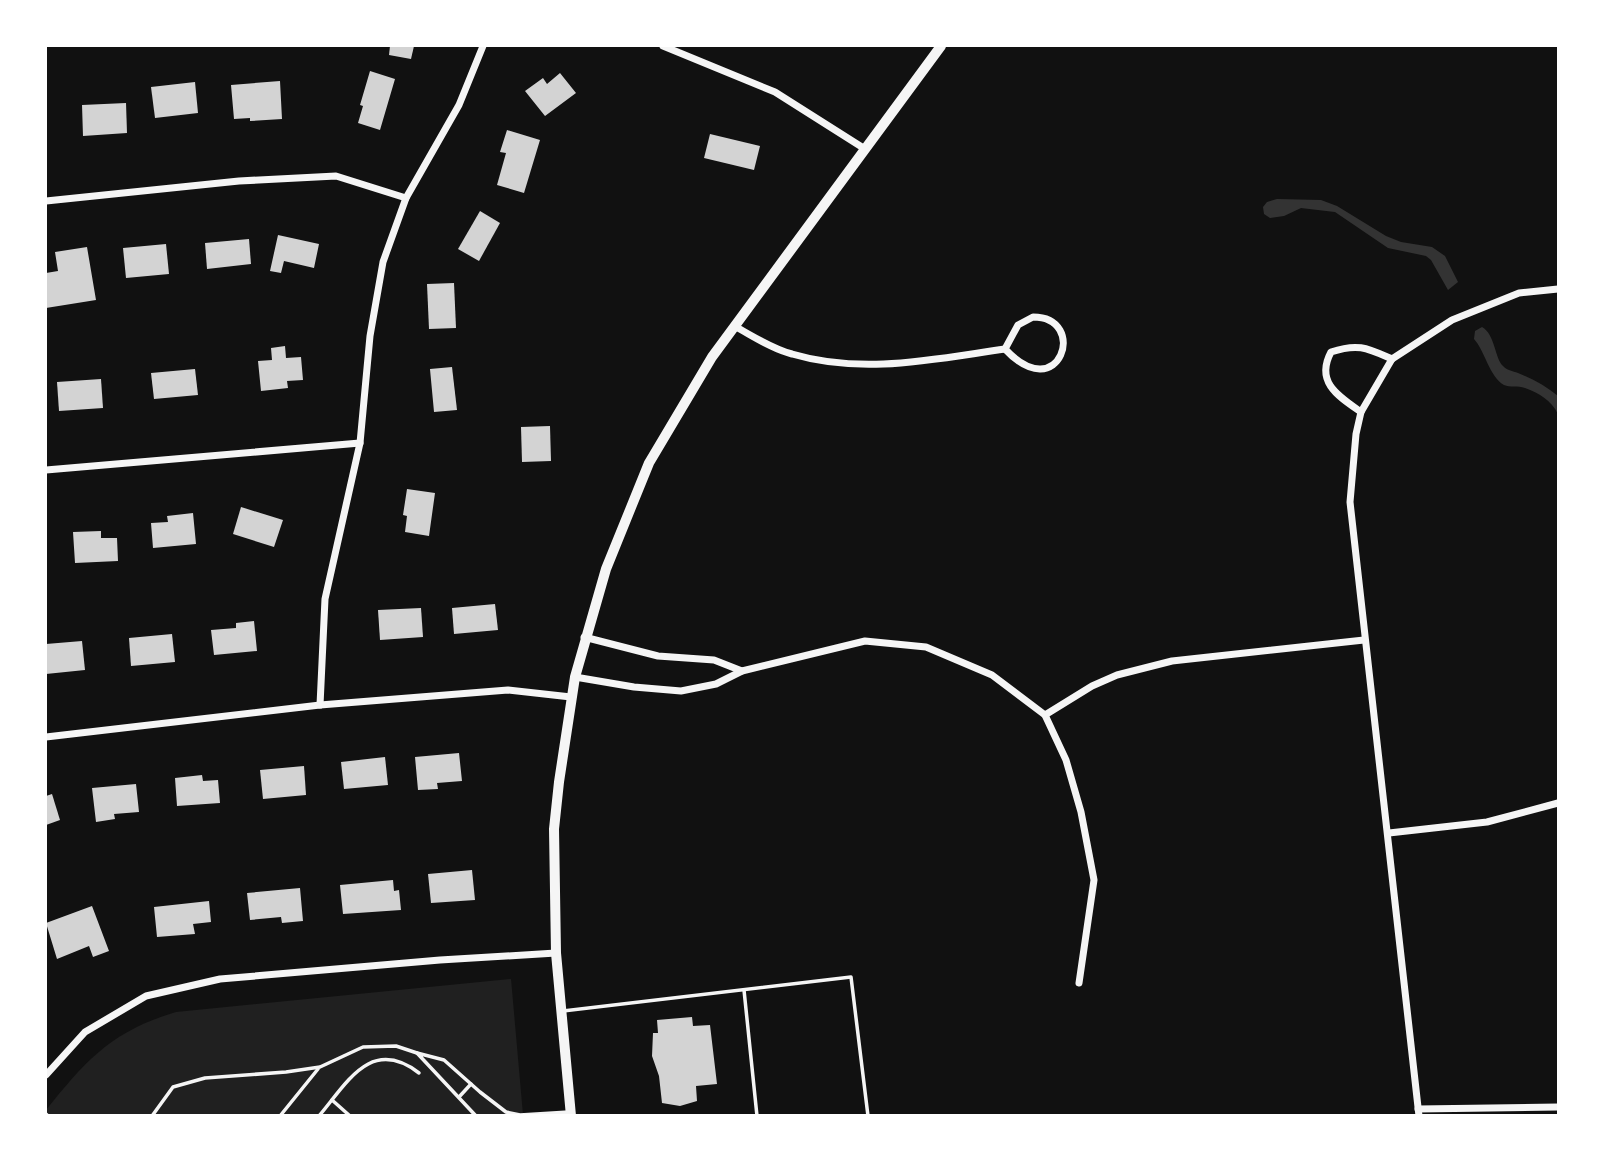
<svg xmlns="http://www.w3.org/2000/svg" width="1604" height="1161" font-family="'Alegreya Sans',sans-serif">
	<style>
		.green { fill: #202020 }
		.water { fill: #333 }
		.building { fill: #d3d3d3 }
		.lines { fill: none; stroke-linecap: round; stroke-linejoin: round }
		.path { stroke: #f5f5f5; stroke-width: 3.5 }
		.service { stroke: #f5f5f5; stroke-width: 3.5 }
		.minor { stroke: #f5f5f5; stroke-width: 7 }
		.tertiary { stroke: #f5f5f5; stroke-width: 10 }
	</style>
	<rect width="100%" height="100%" fill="#111"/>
	<path class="green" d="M511,979L523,1115L46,1116V1110C86,1060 112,1031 176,1012Z"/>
	<g class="water">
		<path d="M1277,199L1321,200L1337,206L1386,236L1401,242L1432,247L1445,256L1458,282L1448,290L1431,260L1426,256L1388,248L1335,212L1301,208L1284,216L1270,218L1264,214L1263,207L1267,202Z"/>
		<path d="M1482,327C1495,334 1495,359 1503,366C1506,370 1513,371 1518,373C1533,379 1546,386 1558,396V414C1551,400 1539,393 1525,388C1518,385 1510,388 1504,385C1489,376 1485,351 1474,339L1475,331Z"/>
	</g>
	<g class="building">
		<path d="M390,46H414L411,59L389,55Z"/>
		<path d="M370,71L395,79L380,130L358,123L363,106L360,105Z"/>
		<path d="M560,73L576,93L545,116L525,91L543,78L547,84Z"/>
		<path d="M280,81L282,119L250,121V118L234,119L231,85Z"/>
		<path d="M195,82L198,113L155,118L151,87Z"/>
		<path d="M126,103L127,133L83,136L82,105Z"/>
		<path d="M507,130L540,140L524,193L497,185L506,153L500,152Z"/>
		<path d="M710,134L760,146L754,170L704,158Z"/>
		<path d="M480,211L500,223L479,261L458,249Z"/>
		<path d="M278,235L319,244L314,268L284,261L281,273L270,271Z"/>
		<path d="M249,239L251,264L207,269L205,243Z"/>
		<path d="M166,244L169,274L126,278L123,248Z"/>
		<path d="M87,247L96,300L46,308V273L58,271L55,252Z"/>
		<path d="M454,283L456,328L429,329L427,284Z"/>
		<path d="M285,346L286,358L301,357L303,380L287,381L288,388L261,391L258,361L272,360L271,348Z"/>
		<path d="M452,367L457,410L434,412L430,369Z"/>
		<path d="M195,369L198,395L154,399L151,373Z"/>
		<path d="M101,379L103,408L59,411L57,382Z"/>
		<path d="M550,426L551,461L522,462L521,427Z"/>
		<path d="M407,489L435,493L429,536L405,532L407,516L403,515Z"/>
		<path d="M241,507L283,520L274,547L233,534Z"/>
		<path d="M193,513L196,544L153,548L151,523L168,522L167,516Z"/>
		<path d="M101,531V538H117L118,561L75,563L73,532Z"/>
		<path d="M495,604L498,630L454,634L452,608Z"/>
		<path d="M421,608L423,637L380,640L378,610Z"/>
		<path d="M254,621L257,651L214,655L211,630L236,628V623Z"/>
		<path d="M172,634L175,662L131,666L129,638Z"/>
		<path d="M82,641L85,670L46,674V644Z"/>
		<path d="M459,753L462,781L437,783L438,789L418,790L415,757Z"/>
		<path d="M385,757L388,785L344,789L341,762Z"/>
		<path d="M304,766L306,795L263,799L260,770Z"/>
		<path d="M202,775L203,781L218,780L220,803L177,806L175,778Z"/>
		<path d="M136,784L139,812L114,814L115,819L96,822L92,788Z"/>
		<path d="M52,794L60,820L46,825V796Z"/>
		<path d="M472,870L475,900L431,903L428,874Z"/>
		<path d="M393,880L394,891L399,890L401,910L343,914L340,885Z"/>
		<path d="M300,888L303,921L282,923L281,917L250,920L247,893Z"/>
		<path d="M209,901L211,922L193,924L195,934L157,937L154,907Z"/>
		<path d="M92,906L109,951L93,957L89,946L57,959L46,923Z"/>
		<path d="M692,1017L693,1026L710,1025L717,1084L696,1086L697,1101L680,1106L662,1103L659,1076L652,1056L653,1033H658L657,1020Z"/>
	</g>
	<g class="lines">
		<g class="path">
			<path d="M332,1100L350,1116"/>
			<path d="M46,1114L48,1116"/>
			<path d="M319,1116C347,1083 371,1036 419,1073"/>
		</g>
		<g class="service">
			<path d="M744,990L757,1116"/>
			<path d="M563,1011L851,977L868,1116"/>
			<path d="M459,1097L471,1084"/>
			<path d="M152,1116L173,1087L205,1078L286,1072L320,1067L363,1047L396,1046L417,1053"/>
			<path d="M280,1116L318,1069"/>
			<path d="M476,1116L417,1053L444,1060L480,1092L506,1112L520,1115L569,1112"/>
		</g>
		<g class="minor">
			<path d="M663,46L775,92L865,149"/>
			<path d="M46,201L239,181L336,176L406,198"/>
			<path d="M1033,317C1089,317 1060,408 1005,349L1018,325Z"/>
			<path d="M734,326C753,336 772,349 792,354C863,375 934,359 1005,349"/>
			<path d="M1361,412C1338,396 1315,382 1331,352C1358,343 1367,348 1392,359"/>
			<path d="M46,470L360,443"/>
			<path d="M584,637L658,656L714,660L742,671"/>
			<path d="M575,677L634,687L681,691L716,684L742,671L865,641L926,647L992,675L1045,715L1066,760L1081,812L1094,880L1079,983"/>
			<path d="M320,705L325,599L360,443L370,336L383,262L406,198L459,105L483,46"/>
			<path d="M1045,715L1092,686L1117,675L1172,661L1364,640"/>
			<path d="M46,737L320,705L508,690L571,697"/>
			<path d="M1389,833L1487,822L1558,803"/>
			<path d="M46,1075L85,1032L146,996L220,979L440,960L556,953"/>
			<path d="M1418,1109L1558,1107"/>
			<path d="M1419,1116L1350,502L1356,434L1361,412L1392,359L1452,320L1519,293L1558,289"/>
		</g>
		<path class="tertiary" d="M571,1116L556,953L554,829L559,782L575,677L606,569L649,463L712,357L941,46"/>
	</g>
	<rect width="1604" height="1161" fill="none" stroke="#ffffff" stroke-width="94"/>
</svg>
